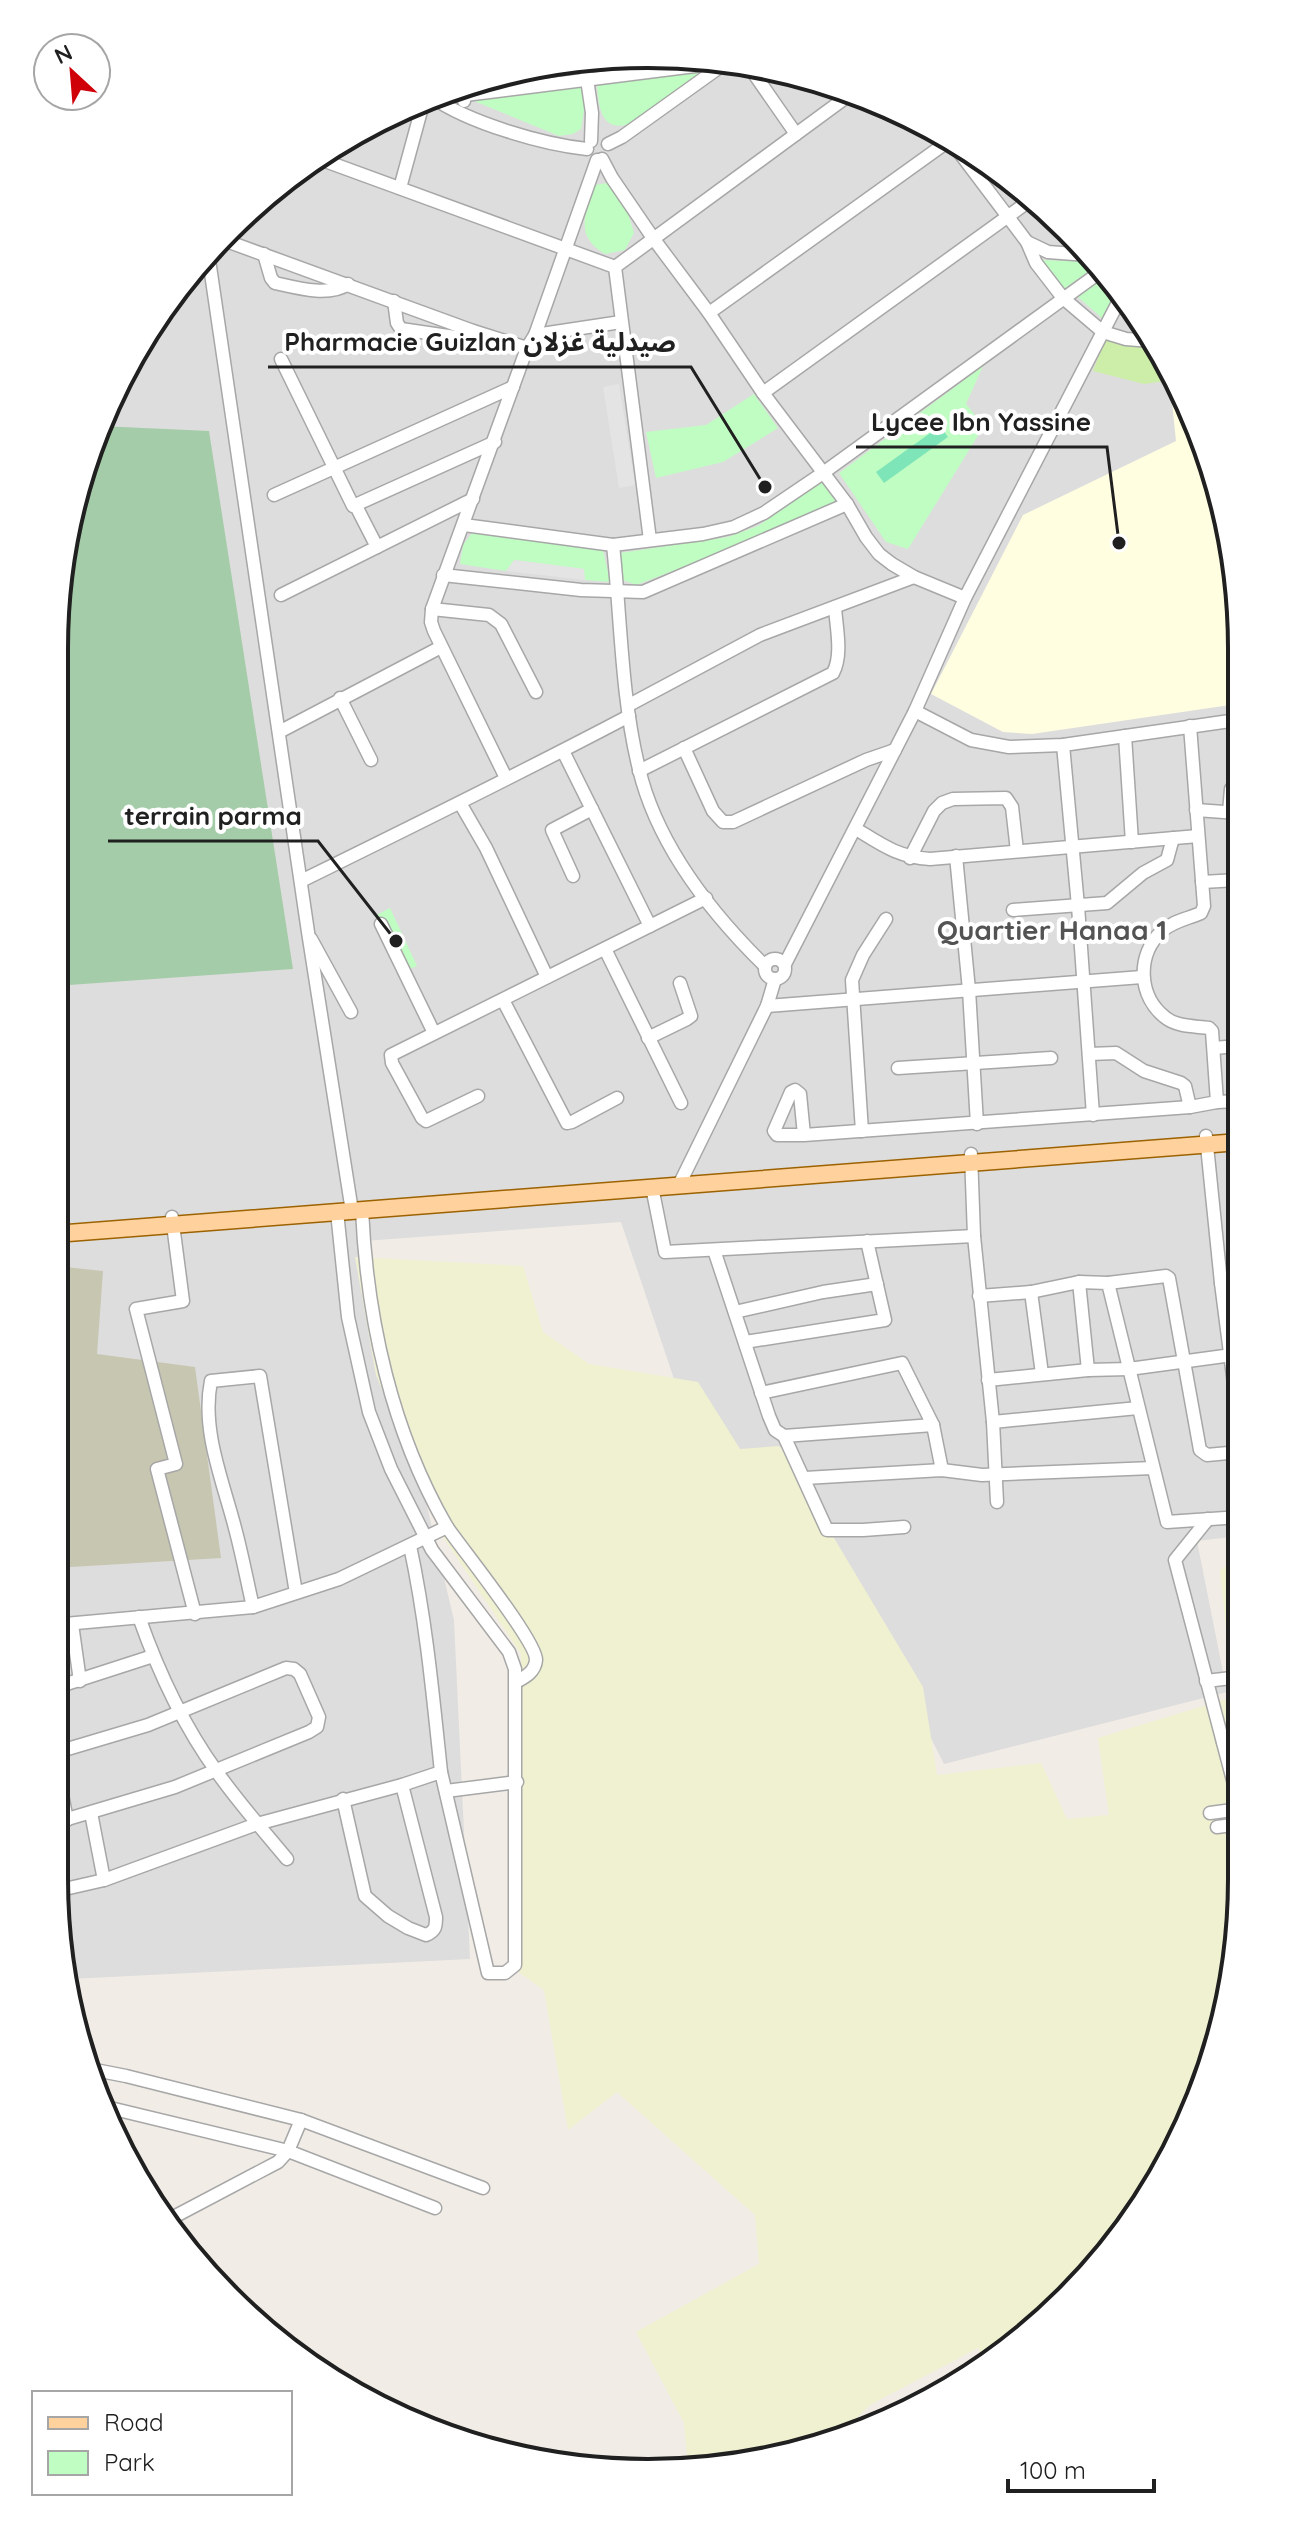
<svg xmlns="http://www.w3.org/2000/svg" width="1296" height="2527" font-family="Quicksand,'Noto Sans Arabic',sans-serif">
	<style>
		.residential { fill: #dedddd }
		.education { fill: #fffee1 }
		.construction { fill: #c7c6b0 }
		.farmland { fill: #f0f1d0 }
		.grass { fill: #cdeea8 }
		.cemetery { fill: #a5cca9 }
		.park { fill: #c0fdc3 }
		.pitch { fill: #7ee5b9 }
		.parking { fill: #e4e4e4 }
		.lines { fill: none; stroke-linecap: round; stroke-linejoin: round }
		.minor-casing { stroke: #a7a7a7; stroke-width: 15 }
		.major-casing { stroke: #9c6200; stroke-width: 19 }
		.minor { stroke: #fff; stroke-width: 12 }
		.major { stroke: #ffd19d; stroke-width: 16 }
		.labels { text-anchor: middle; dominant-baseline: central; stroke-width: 8; stroke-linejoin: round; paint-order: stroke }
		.quarter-label { font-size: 28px; font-weight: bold; fill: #535353; stroke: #fff }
		.rim { fill: none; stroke: #202020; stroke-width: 4 }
		.leader { fill: none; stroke: #202020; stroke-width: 3 }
		.callout-dot { fill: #202020; stroke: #fff; stroke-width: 3 }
		.callout-label { font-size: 26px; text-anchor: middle; font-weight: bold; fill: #202020; stroke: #fff; stroke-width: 8; stroke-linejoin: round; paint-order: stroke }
	</style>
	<rect width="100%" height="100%" fill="#f1ede6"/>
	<path class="residential" d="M686,55L801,74L910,115L1010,177L1120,287L1197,421L1237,570L1240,1536L1197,1541L1227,1692L944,1764L783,1447L700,1456L621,1222L364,1241L454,1620L470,1959L70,1979L54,1879L55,610L74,495L115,386L176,287L256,202L351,134L457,86L570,59Z"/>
	<path class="education" d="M1170,382H1174L1197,421L1237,570V704L1032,734L1003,732L931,694L1023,515L1176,441Z"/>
	<path class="construction" d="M55,1266L103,1271L97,1354L195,1367L221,1558L54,1568Z"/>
	<path class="farmland" d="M355,1257L523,1266L543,1332L589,1364L698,1382L740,1449L779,1446L923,1687L937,1775L1041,1763L1067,1819L1109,1815L1098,1738L1233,1697L1220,1570L1240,1557L1241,1917L1222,2032L1181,2141L1068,2299L984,2359L978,2348L870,2405L842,2432L726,2468L688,2467L684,2423L636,2332L759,2264L755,2215L617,2092L568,2130L544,1990L514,1969L521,1654L441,1534L376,1375Z"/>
	<path class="grass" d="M1106,337L1153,345L1173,380L1144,384L1093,371Z"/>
	<path class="cemetery" d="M100,426L209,431L293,969L55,986V610L74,495Z"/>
	<g class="park">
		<path d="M704,69L705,73L634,122C602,136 598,108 597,83Z"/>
		<path d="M580,84L585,104L581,129L573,134L559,136L474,101V98Z"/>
		<path d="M607,183L626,207L634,233L625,250L605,254C574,236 585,213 595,185Z"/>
		<path d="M1042,260L1094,262L1097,265L1064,289Z"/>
		<path d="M1107,274L1119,287L1103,319L1078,297Z"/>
		<path d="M983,366L966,404L984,426L908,549L886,542L839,473Z"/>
		<path d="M754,394L778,428L723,462L656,478L646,432L706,425Z"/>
		<path d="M822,480L838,504L746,543L636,585L623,580L620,553L728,537L758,526Z"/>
		<path d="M472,533L603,550L610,582L585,580L583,569L515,560L506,571L460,564L463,545Z"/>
		<path d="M390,908L417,966L402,972L375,916Z"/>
	</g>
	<path class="pitch" d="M940,426L948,437L884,483L876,472Z"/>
	<g class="parking">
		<path d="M619,384L635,485L619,488L603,387Z"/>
		<path d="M514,560L584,569L585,580L506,571Z"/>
	</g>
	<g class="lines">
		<g class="minor-casing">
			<g id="minor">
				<path d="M584,59L592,113L591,141"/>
				<path d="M748,65L796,134"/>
				<path d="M447,90L465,95L464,101"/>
				<path d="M465,95L711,64H723"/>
				<path d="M432,97C469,123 542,144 587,149"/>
				<path d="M950,140L1027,242L1036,263L1063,298L1103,332L1126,339L1151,341"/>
				<path d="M608,144L622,137L724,64"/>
				<path d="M317,158L615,267L650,540"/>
				<path d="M602,159L612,178L653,238L709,313L763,393L847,504L866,537L879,554L892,564L914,577L965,598"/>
				<path d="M400,188L424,100"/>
				<path d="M221,239L473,331L527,348"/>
				<path d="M1027,242L1048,252L1087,255"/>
				<path d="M208,253L308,932L352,1211"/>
				<path d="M264,254L271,278L275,283C297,288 329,297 348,284"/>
				<path d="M615,267L852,93"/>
				<path d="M394,301L397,323L401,329L455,337L473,331"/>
				<path d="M709,313L950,140"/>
				<path d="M535,335L621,322"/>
				<path d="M281,359L353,506L495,442"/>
				<path d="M763,393L1032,199"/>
				<path d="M274,495L513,387"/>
				<path d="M356,506L377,547"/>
				<path d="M464,525L613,545L703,534L734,527L764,513L823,473L1103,270"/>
				<path d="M613,545C621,619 621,696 639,769C657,844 711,913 765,966"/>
				<path d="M443,575L581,590L643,592L847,504"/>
				<path d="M281,595L473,499"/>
				<path d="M432,609L489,615L501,624L536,692"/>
				<path d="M340,698L371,760"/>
				<path d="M629,705L760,635L914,577"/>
				<path d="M915,711L971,740L1009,747L1063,745L1237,720"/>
				<path d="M1190,726L1204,906L1201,913C1187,919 1173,921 1162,931C1136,955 1138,997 1166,1018C1178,1027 1195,1026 1209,1028L1212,1031L1217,1102"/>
				<path d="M279,732L441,647"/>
				<path d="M1125,736L1132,842"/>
				<path d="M1063,745L1078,906L1093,1115"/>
				<path d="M684,748L713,811L723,822H733L866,760L895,750"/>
				<path d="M563,751L650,926"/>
				<path d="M639,771L833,673C843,655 836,626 835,607"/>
				<path d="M506,778L434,631L431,622L432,609L527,348L535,335L597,160"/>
				<path d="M460,803L486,848L547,977"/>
				<path d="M1196,810L1238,813"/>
				<path d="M1229,812L1231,789L1237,786"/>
				<path d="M856,829C882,845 898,857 930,859L1198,836"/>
				<path d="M956,856L969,990L977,1124"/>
				<path d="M910,858L934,811L942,803L953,799L1006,798L1012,807L1017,851"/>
				<path d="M573,876L552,830L592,809"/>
				<path d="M301,881C411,827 521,773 629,716"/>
				<path d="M1202,882L1238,880"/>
				<path d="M1013,910L1107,903L1143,873L1167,860L1173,838"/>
				<path d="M381,924L434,1033"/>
				<path d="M311,939L351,1012"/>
				<path d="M605,949L681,1103"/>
				<circle cx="775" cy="969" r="10"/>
				<path d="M785,964L915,711L965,598L1123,293"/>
				<path d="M503,1000L567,1123L572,1122L617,1098"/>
				<path d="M767,1006L1142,977"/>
				<path d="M648,1038L687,1019L691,1016L680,983"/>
				<path d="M1214,1048L1238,1046"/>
				<path d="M1089,1054L1116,1053L1144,1071L1181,1083L1185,1086L1190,1107"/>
				<path d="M898,1068L1051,1058"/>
				<path d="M478,1096L426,1121L422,1118L392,1063L391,1055L706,898"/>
				<path d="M862,1131L852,980L863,955L886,919"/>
				<path d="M804,1135L800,1094L795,1090L791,1092L774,1131L777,1135H804L1190,1107L1217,1102L1238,1101"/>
				<path d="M1206,1136L1221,1283L1239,1423"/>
				<path d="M971,1154L974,1236L993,1422L997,1502"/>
				<path d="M679,1185L767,1006L775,979"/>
				<path d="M652,1187L665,1252L974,1236"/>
				<path d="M172,1217L183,1301L136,1309L176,1464L157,1469L195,1614"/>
				<path d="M714,1250L769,1416L775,1430L784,1436L827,1530H863L904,1527"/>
				<path d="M1079,1282L1088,1370"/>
				<path d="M1108,1283L1166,1276L1169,1278L1200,1450L1207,1455L1239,1452"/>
				<path d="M1221,1283L1239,1280"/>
				<path d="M1031,1292L1042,1374"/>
				<path d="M979,1296L1031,1292L1079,1282L1108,1283L1167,1522L1240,1517"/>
				<path d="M735,1312L823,1292L877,1284"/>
				<path d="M745,1342L885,1320L867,1241"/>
				<path d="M988,1380L1088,1370L1129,1369L1239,1354"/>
				<path d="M761,1393L902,1363L933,1425L942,1470"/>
				<path d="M993,1422L1138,1408"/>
				<path d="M784,1436L933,1425"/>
				<path d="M805,1478L942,1470L982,1475L1153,1468"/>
				<path d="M1208,1519L1175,1560L1240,1807"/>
				<path d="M447,1527C462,1549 537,1642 536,1660C535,1672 525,1677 516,1682"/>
				<path d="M410,1546C426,1620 433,1696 441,1772"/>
				<path d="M296,1593L260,1376L211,1381C201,1430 223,1481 235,1528C242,1554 247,1581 253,1607L339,1579L447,1527C392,1432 367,1320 362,1210"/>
				<path d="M139,1617C158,1671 183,1725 217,1772C238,1802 263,1830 287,1859"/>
				<path d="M72,1624L80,1681"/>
				<path d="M54,1625L253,1607"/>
				<path d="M1206,1681L1240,1677"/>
				<path d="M54,1688L153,1656"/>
				<path d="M1223,1742L1240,1740"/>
				<path d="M54,1754L67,1820"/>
				<path d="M446,1791L517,1782"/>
				<path d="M343,1799L365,1896L388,1916L408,1928L426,1935C436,1931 436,1926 436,1917L402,1785"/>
				<path d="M91,1813L104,1880"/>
				<path d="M1210,1813L1240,1809"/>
				<path d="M54,1823L175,1787L309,1732L317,1727L319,1717L300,1674L294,1669L286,1668L148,1725L54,1753"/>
				<path d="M1217,1827L1240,1824"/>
				<path d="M56,1891L104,1880L257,1824L402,1785L441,1772L488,1973H505L515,1965V1669L509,1652L432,1550L391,1469L369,1412L348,1317L337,1212"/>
				<path d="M1239,1895L1241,1894"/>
				<path d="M85,2068L126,2076L301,2120L483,2188"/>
				<path d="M106,2107L288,2151L435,2208"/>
				<path d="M166,2221L278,2162L288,2151L301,2120"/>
			</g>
		</g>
		<g class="major-casing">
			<path id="major" d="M55,1234L1239,1142"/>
		</g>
		<use href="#minor" class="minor"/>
		<use href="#major" class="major"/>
	</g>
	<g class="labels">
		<g class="quarter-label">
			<text x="1052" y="929">Quartier Hanaa 1</text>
		</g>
	</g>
	<path d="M0 0H1296V2527H0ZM648 68H648A580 580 0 0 1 1228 648V1879A580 580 0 0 1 648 2459H648A580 580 0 0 1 68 1879V648A580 580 0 0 1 648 68Z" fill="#fff" fill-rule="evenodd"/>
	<path class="rim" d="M648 68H648A580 580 0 0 1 1228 648V1879A580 580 0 0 1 648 2459H648A580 580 0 0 1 68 1879V648A580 580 0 0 1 648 68Z"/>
	<path class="leader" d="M765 487L691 367H268M1119 543L1107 447H856M396 941L318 841H108"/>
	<g class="callout-dot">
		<circle cx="765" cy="487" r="8"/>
		<circle cx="1119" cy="543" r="8"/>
		<circle cx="396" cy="941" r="8"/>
	</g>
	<g class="callout-label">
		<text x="480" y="351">Pharmacie Guizlan صيدلية غزلان</text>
		<text x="981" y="431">Lycee Ibn Yassine</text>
		<text x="213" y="825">terrain parma</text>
	</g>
	<rect x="32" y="2391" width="260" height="104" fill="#ffffff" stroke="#a6a6a6" stroke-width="2"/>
	<rect x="48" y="2417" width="40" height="12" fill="#ffd19d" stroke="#a6a6a6" stroke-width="2"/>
	<text x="104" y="2431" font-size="24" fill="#202020">Road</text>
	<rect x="48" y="2451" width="40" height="24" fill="#c0fdc3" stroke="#a6a6a6" stroke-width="2"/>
	<text x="104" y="2471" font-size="24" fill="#202020">Park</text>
	<g transform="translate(72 72) rotate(334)"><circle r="38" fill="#ffffff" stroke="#a6a6a6" stroke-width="2"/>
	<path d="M0-6L14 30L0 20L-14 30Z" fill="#d00008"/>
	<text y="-12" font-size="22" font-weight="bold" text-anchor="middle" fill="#202020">N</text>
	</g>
	<path d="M1008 2479v12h146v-12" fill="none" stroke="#202020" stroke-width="4"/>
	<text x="1020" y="2479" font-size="24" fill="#202020" stroke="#ffffff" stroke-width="6" paint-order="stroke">100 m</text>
</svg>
